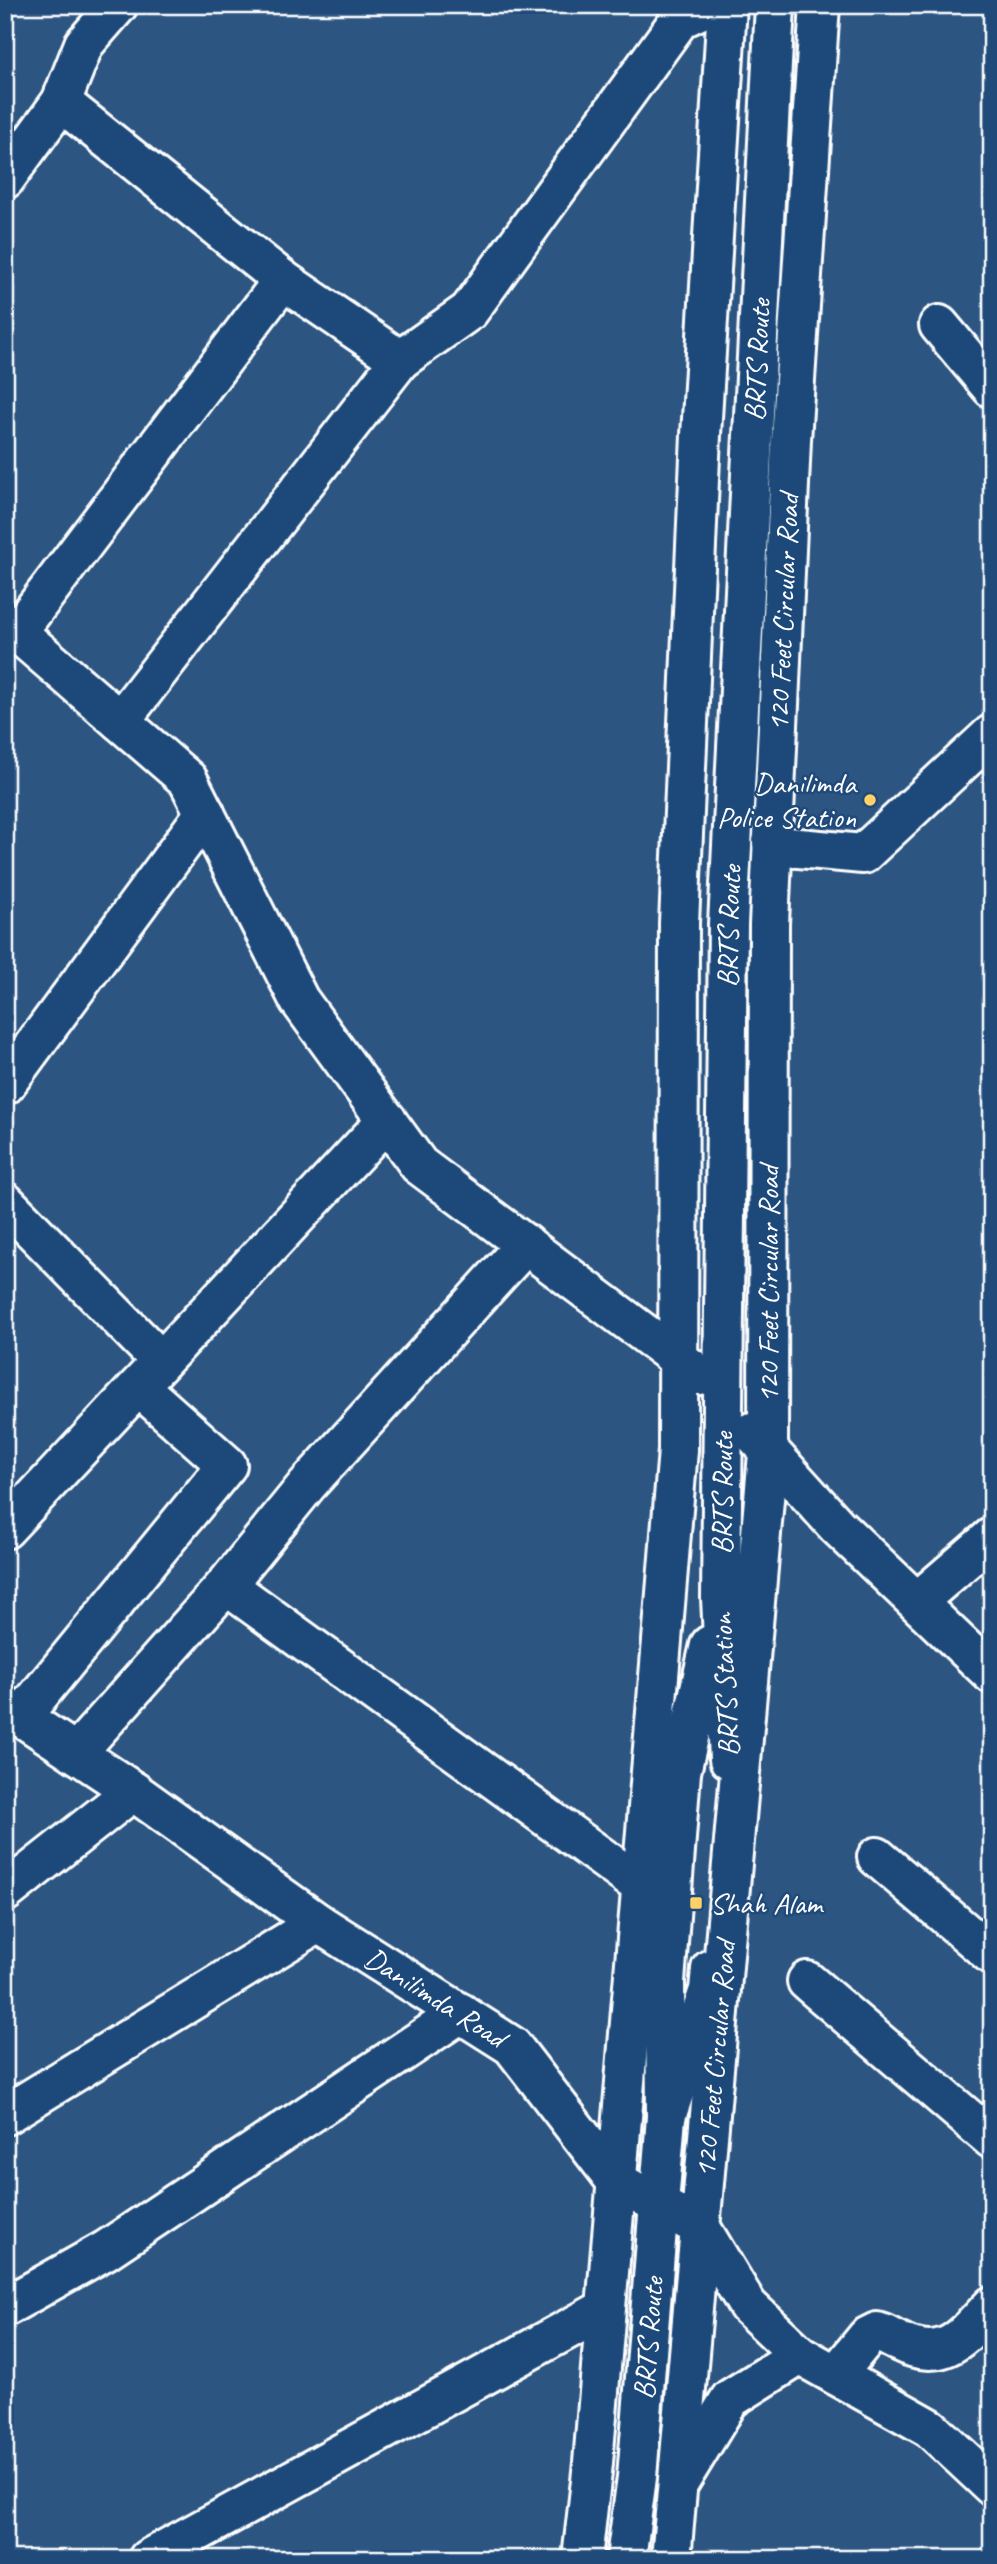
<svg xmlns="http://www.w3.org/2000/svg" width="997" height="2564" font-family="Caveat,sans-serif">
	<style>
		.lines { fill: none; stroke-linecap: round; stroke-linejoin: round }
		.minor-casing { stroke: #fff; stroke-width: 44 }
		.major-casing { stroke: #fff; stroke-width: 44 }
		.minor { stroke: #1f4a7a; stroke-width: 38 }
		.major { stroke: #1f4a7a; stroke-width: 38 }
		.poi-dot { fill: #ffd166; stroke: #1f4a7a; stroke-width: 2.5 }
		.labels { text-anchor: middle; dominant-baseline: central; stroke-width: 5; stroke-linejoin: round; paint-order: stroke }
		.street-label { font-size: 30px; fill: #fff; stroke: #1f4a7a }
		.poi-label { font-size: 30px; fill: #fff; stroke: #1f4a7a; text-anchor: end }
	</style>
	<rect width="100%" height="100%" fill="#2c5582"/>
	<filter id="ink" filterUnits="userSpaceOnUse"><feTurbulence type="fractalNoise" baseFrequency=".0143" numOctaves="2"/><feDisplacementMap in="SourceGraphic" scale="14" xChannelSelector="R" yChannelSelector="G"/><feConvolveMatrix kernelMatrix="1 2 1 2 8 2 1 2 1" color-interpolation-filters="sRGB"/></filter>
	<g filter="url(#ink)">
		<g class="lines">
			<g class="minor-casing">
				<g id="minor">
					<path d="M5,179L61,102L84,44L118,5"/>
					<path d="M939,325L992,388"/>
					<path d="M400,360L469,311L680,19L710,5"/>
					<path d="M5,622L188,780L299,1000L419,1165L700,1375"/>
					<path d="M17,632L283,280L61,102"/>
					<path d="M120,721L400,360L283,280"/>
					<path d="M772,842L788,847L863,854L992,734"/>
					<path d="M5,1085L205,813"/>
					<path d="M5,1202L161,1361"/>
					<path d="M752,1432L837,1526L992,1674"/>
					<path d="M5,1529L387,1120"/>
					<path d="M226,1585L640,1885"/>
					<path d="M918,1601L992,1537"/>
					<path id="s1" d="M5,1706L133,1791L318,1923L512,2046L615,2180L701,2228L748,2306L800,2355L930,2428L992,2486"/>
					<path d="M21,1717L227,1465L139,1387"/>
					<path d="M76,1753L226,1585L307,1485L526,1244"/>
					<path id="s2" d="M729,1759L721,1598L728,924L775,5"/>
					<path d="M877,1857L992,1955"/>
					<path d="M5,1892L133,1791"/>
					<path d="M807,1981L992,2139"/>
					<path d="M5,2115L318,1923"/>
					<path d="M666,2117L709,1990L711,1969"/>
					<path d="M5,2307L106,2250L461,2013"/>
					<path d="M836,2375L867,2337L877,2332C885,2334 890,2338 897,2341C945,2365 962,2337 992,2306"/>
					<path d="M679,2483L730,2399L800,2355"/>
					<path d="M148,2559L605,2309"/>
					<path id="s3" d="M626,2559L637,2477L666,2117L665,1982L681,1772L710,1645"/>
				</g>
			</g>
			<g class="major-casing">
				<g id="major">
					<path d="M582,2559L593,2463L678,1450L679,923L701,435L727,5"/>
					<path id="s4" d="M671,2559L768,1454L769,924L791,440L820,5"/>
				</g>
			</g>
			<use href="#minor" class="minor"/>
			<use href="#major" class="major"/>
		</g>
	</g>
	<g class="poi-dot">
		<circle cx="870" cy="800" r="7"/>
		<rect x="689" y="1896" width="14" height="14" rx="3.5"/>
	</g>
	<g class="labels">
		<g class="street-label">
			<text stroke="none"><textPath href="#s2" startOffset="1400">BRTS Route</textPath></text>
			<text stroke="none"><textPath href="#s4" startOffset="1951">120 Feet Circular Road</textPath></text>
			<text stroke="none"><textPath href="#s2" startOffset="833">BRTS Route</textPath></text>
			<text stroke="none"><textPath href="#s4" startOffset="1279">120 Feet Circular Road</textPath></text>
			<text stroke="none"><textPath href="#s2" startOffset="266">BRTS Route</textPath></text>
			<text transform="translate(725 1685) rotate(-93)">BRTS Station</text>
			<text stroke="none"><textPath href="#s1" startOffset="520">Danilimda Road</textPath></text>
			<text stroke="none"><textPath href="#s4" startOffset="502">120 Feet Circular Road</textPath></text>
			<text stroke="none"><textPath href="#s3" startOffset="222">BRTS Route</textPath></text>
		</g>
		<g class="poi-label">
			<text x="856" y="783">Danilimda<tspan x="856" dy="34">Police Station</tspan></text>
			<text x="710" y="1903" text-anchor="start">Shah Alam</text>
		</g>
	</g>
	<rect width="997" height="2564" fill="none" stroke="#1f4a7a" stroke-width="28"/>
	<rect x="14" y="14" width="969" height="2536" fill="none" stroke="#fff" stroke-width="2.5" filter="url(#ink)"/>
</svg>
